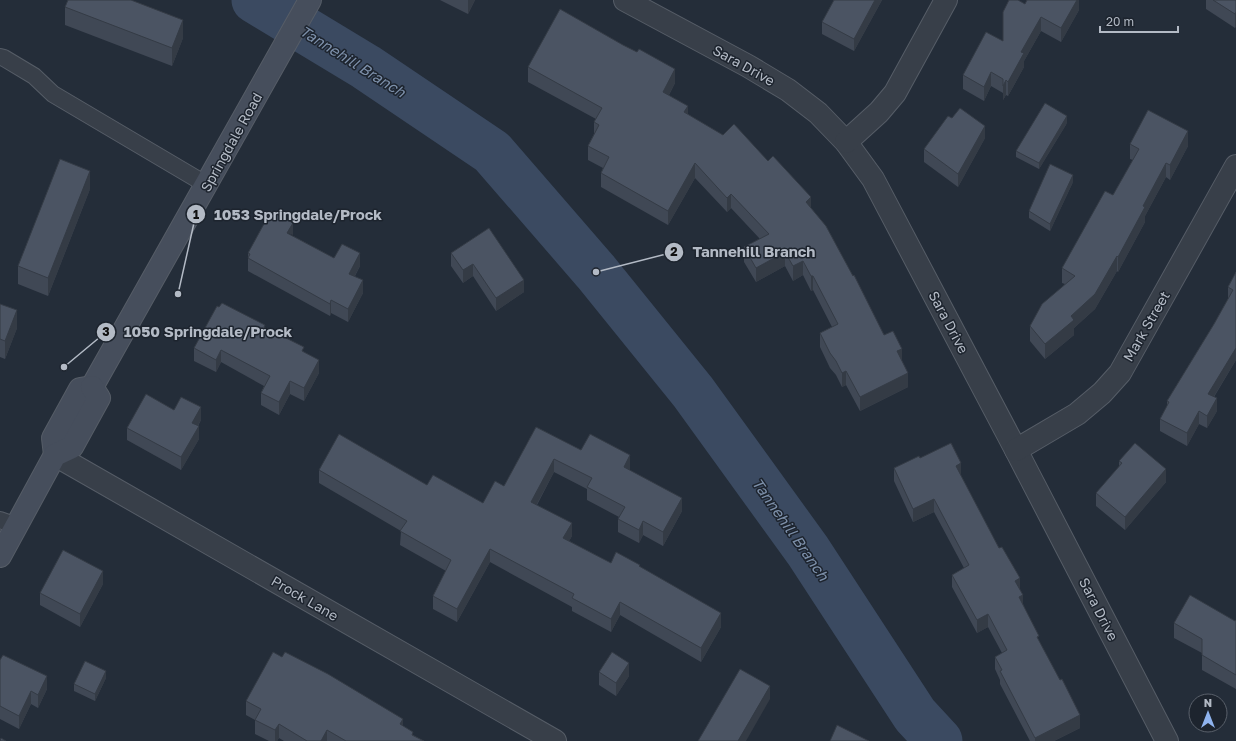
<svg xmlns="http://www.w3.org/2000/svg" width="1236" height="741" font-family="'Golos Text',sans-serif">
	<style>
		.lines { fill: none; stroke-linecap: round; stroke-linejoin: round }
		.river { stroke: #3b4a61; stroke-width: 47 }
		.lane-casing { stroke: #565d67; stroke-width: 18 }
		.street-casing { stroke: #565d67; stroke-width: 24 }
		.secondary-casing { stroke: #565d67; stroke-width: 24 }
		.lane { stroke: #383f49; stroke-width: 16 }
		.street { stroke: #383f49; stroke-width: 22 }
		.secondary { stroke: #464e5c; stroke-width: 22 }
		.wall { fill: #404855 }
		.shaded-wall { fill: #343b45 }
		.building { fill: #4b5463; stroke: #343b45 }
		.labels { text-anchor: middle; dominant-baseline: central; stroke-width: 3; stroke-linejoin: round; paint-order: stroke }
		.street-label { font-size: 14px; fill: #b3bac5; stroke: #1d242e }
		.water-label { font-size: 15px; font-style: italic; fill: #7d90aa; stroke: #1d242e }
		.leader { fill: none; stroke: #b3bac5; stroke-width: 1.5 }
		.callout-dot { fill: #b3bac5; stroke: #1d242e; stroke-width: 1.5 }
		.mark-label { font-size: 12px; text-anchor: middle; font-weight: bold; fill: #111 }
		.callout-label { font-size: 15px; text-anchor: middle; font-weight: bold; fill: #b3bac5; stroke: #1d242e; stroke-width: 3; stroke-linejoin: round; paint-order: stroke }
	</style>
	<rect width="100%" height="100%" fill="#242d39"/>
	<g class="lines">
		<path class="river" d="M255,0L366,67L492,152L596,272L693,392L808,551L915,715L939,741"/>
		<g class="lane-casing">
			<g id="lane">
				<path d="M0,57L4,58L34,76L53,94L207,185"/>
				<path d="M0,520L17,526"/>
			</g>
		</g>
		<g class="street-casing">
			<g id="street">
				<path d="M625,0L748,66L788,90L818,113L846,142L873,179L1016,450L1167,741"/>
				<path d="M846,142L879,112L895,93L946,0"/>
				<path d="M1016,450L1077,414L1102,393L1120,373L1236,166"/>
				<path d="M55,455L555,741"/>
			</g>
		</g>
		<g class="secondary-casing">
			<g id="secondary">
				<path d="M92,387L310,0"/>
				<path d="M55,455L53,438L80,389L92,387"/>
				<path d="M0,556L55,455L72,447L99,398L92,387"/>
			</g>
		</g>
		<use href="#lane" class="lane"/>
		<use href="#street" class="street"/>
		<use href="#secondary" class="secondary"/>
	</g>
	<g class="wall">
		<path d="M440,0H475L468,14Z"/>
		<path d="M834,0H882L854,51L822,34V22Z"/>
		<path d="M1079,0V10L1061,42L1041,31L1024,61V67L1008,96L1006,95L1003,100V93L991,86L984,101L963,89V75L1003,41L1025,4Z"/>
		<path d="M1206,0H1236V26L1235,28L1206,9Z"/>
		<path d="M65,7L183,38L172,66L65,25Z"/>
		<path d="M528,67L675,83L669,95L688,114L811,209L884,335L902,362L908,387L860,411L846,385L842,387L836,375L830,368L820,347V333L832,327L813,290L811,291L803,275L793,281L785,266L756,282L744,262V247L760,239L731,208L727,212L695,178L668,225L601,187V173L603,168L588,160V146L594,134V122L596,119L528,82Z"/>
		<path d="M1067,123L1039,169L1016,157V151Z"/>
		<path d="M985,138L958,187L924,162V149Z"/>
		<path d="M1130,144L1188,146L1170,180L1166,177L1145,216V222L1118,272L1117,271L1095,309L1074,328V335L1045,359L1030,341V326L1065,284L1062,283V268L1113,195L1133,160L1130,159Z"/>
		<path d="M1073,182L1050,231L1029,218V211Z"/>
		<path d="M90,189L48,296L18,284V266Z"/>
		<path d="M489,228L524,292L496,311L473,276L463,283L451,266V253Z"/>
		<path d="M293,236L334,258L360,266L355,276L363,293L348,322L331,313L330,316L248,271V253Z"/>
		<path d="M1236,272V360L1214,397L1217,411L1207,428L1199,424L1187,446L1160,431V419L1167,407V401L1214,324L1228,299V287Z"/>
		<path d="M0,304L17,328L5,359L0,357Z"/>
		<path d="M265,327L304,352L319,373L304,401L290,394L279,415L261,405V393L264,386L221,362L216,372L194,361V348Z"/>
		<path d="M174,410L201,420L198,426L199,439L181,470L127,440V428Z"/>
		<path d="M536,427L581,450L630,469L629,470L682,511L663,546L643,535L639,543L618,532V519L619,517L587,500V489L554,472L537,505L572,536L569,541L611,563L640,567L721,627L701,662L620,615L611,632L572,611V607L490,562L457,622L433,609V596L446,571L400,545L401,531L319,483V470L427,485L483,503L504,486Z"/>
		<path d="M920,458L961,476L1020,589L1023,604L1039,641L1080,728L1054,741H1030L1000,684V680L995,669V657L1002,653L988,627L977,633L952,587V575L964,568L934,512L913,522L894,481V468Z"/>
		<path d="M1119,461L1166,482L1125,530L1096,506V493L1119,467Z"/>
		<path d="M103,584L80,627L40,605V593Z"/>
		<path d="M1236,620V689L1202,670V653L1174,638V623L1235,621Z"/>
		<path d="M0,660L47,689L38,708L31,704L19,729L0,719Z"/>
		<path d="M599,672L629,676L616,696L599,685Z"/>
		<path d="M106,678L95,701L74,691V684Z"/>
		<path d="M246,701L403,726L413,735L424,741H284L279,738L277,741H269L255,734V720L246,715Z"/>
	</g>
	<g class="shaded-wall">
		<path d="M468,0H475L468,14Z"/>
		<path d="M875,0H882L854,51V39Z"/>
		<path d="M1077,0H1079V10L1061,42V28Z"/>
		<path d="M1236,12V26L1235,28V14Z"/>
		<path d="M1041,17V31L1024,61V67L1008,96V82L1021,52Z"/>
		<path d="M183,20V38L172,66V48Z"/>
		<path d="M675,69V83L663,106V92Z"/>
		<path d="M991,72V86L984,101V87Z"/>
		<path d="M1006,80V95L1003,100V86Z"/>
		<path d="M688,106V120L684,112Z"/>
		<path d="M1067,116V123L1039,169V163Z"/>
		<path d="M985,126V138L958,187V174Z"/>
		<path d="M1188,131V146L1170,180V165Z"/>
		<path d="M695,163V178L668,225V211Z"/>
		<path d="M1166,163V177L1145,216V222L1118,272V257L1143,206Z"/>
		<path d="M90,171V189L48,296V278Z"/>
		<path d="M1073,175V182L1050,231V224Z"/>
		<path d="M731,194V208L727,212V198Z"/>
		<path d="M811,197V212L806,202Z"/>
		<path d="M293,223V235L287,233Z"/>
		<path d="M785,252V266L756,282V268Z"/>
		<path d="M360,253V266L349,286V274Z"/>
		<path d="M1117,256V271L1095,309L1074,328V335L1045,359V344L1071,316Z"/>
		<path d="M803,261V275L793,281V266Z"/>
		<path d="M473,264V276L463,283V270Z"/>
		<path d="M811,276H813V290L811,291Z"/>
		<path d="M363,280V293L348,322V309Z"/>
		<path d="M524,280V292L496,311V298Z"/>
		<path d="M331,300V313L330,316V304Z"/>
		<path d="M17,310V328L5,359V341Z"/>
		<path d="M1236,348V360L1208,406V394Z"/>
		<path d="M902,349V363L897,351Z"/>
		<path d="M221,350V362L216,372V360Z"/>
		<path d="M319,360V373L304,401V388Z"/>
		<path d="M846,371V385L842,387V373Z"/>
		<path d="M908,373V387L860,411V397Z"/>
		<path d="M290,381V394L279,415V402Z"/>
		<path d="M1217,398V411L1207,428V416Z"/>
		<path d="M201,407V420L192,435V423Z"/>
		<path d="M1199,411V424L1187,446V433Z"/>
		<path d="M199,426V439L181,470V457Z"/>
		<path d="M630,455V469L624,481V467Z"/>
		<path d="M554,459V472L531,515V502Z"/>
		<path d="M961,463V476L956,466Z"/>
		<path d="M1166,469V482L1125,530V517Z"/>
		<path d="M682,498V511L663,546V532Z"/>
		<path d="M934,499V512L913,522V509Z"/>
		<path d="M643,521V535L639,543V530Z"/>
		<path d="M572,523V536L563,552V538Z"/>
		<path d="M490,549V562L457,622V609Z"/>
		<path d="M103,571V584L80,627V614Z"/>
		<path d="M1020,578V591L1015,581Z"/>
		<path d="M1023,595V608L1019,597Z"/>
		<path d="M620,602V615L611,632V619Z"/>
		<path d="M721,613V627L701,662V648Z"/>
		<path d="M988,614V627L977,633V620Z"/>
		<path d="M629,663V676L616,696V683Z"/>
		<path d="M106,671V678L95,701V694Z"/>
		<path d="M47,676V689L38,708V695Z"/>
		<path d="M770,686V699L746,741H738Z"/>
		<path d="M31,691V704L19,729V716Z"/>
		<path d="M1080,715V728L1054,741H1035V738Z"/>
		<path d="M403,719V733L400,724Z"/>
		<path d="M279,724V738L277,741H275V730Z"/>
		<path d="M327,730V741H321Z"/>
	</g>
	<g class="building">
		<path d="M68,0H131L183,20L172,48L65,7Z"/>
		<path d="M834,0H875L854,39L822,22Z"/>
		<path d="M1009,0H1018L1025,4L1027,0H1077L1061,28L1041,17L1021,52L1024,53L1008,82L1006,80L1003,86V79L991,72L984,87L963,75L986,32L1003,41V12Z"/>
		<path d="M1213,0H1236V12L1235,14Z"/>
		<path d="M560,9L623,45L637,52L639,49L675,69L663,92L688,106L684,112L723,135L734,124L768,161L773,156L811,197L806,202L826,226L853,276L854,275L884,335L893,331L902,349L897,351L908,373L860,397L846,371L842,373L836,361L830,353L820,333L838,324L813,276H811L803,261L793,266L785,252L756,268L744,247L769,234L731,194L727,198L695,163L668,211L601,173L609,157L588,146L599,125L594,122L602,108L528,67Z"/>
		<path d="M1045,103L1067,116L1039,163L1016,151Z"/>
		<path d="M960,108L985,126L958,174L924,149L948,116L952,118Z"/>
		<path d="M1148,110L1188,131L1170,165L1166,163L1143,206L1145,207L1118,257L1117,256L1095,294L1071,316L1074,320L1045,344L1030,326L1042,304L1075,276L1062,268L1105,191L1113,195L1139,149L1130,144Z"/>
		<path d="M60,159L90,171L48,278L18,266Z"/>
		<path d="M1050,164L1073,175L1050,224L1029,211Z"/>
		<path d="M271,211L293,223L287,233L334,258L342,244L360,253L349,274L363,280L348,309L331,300L330,304L248,258L250,254L248,253Z"/>
		<path d="M489,228L524,280L496,298L473,264L463,270L451,253Z"/>
		<path d="M1236,272V348L1208,394L1217,398L1207,416L1199,411L1187,433L1160,419L1169,402L1167,401L1214,324L1233,290L1228,287Z"/>
		<path d="M222,303L265,325L264,327L304,347L302,351L319,360L304,388L290,381L279,402L261,393L270,376L221,350L216,360L194,348L217,306L219,307Z"/>
		<path d="M0,304L17,310L5,341L0,339Z"/>
		<path d="M146,394L174,410L181,397L201,407L192,423L199,426L181,457L127,428Z"/>
		<path d="M536,427L581,450L590,434L630,455L624,467L682,498L663,532L643,521L639,530L618,519L625,507L587,487L592,478L554,459L531,502L572,523L563,538L611,563L616,552L640,565L639,566L721,613L701,648L620,602L611,619L572,598L574,594L490,549L457,609L433,596L451,560L400,531L407,521L319,470L339,434L427,485L433,475L483,503L495,481L504,486Z"/>
		<path d="M951,443L961,463L956,466L999,548L1002,547L1020,578L1015,581L1023,595L1019,597L1039,636L1037,637L1060,680L1062,679L1080,715L1035,738L1000,671L1002,670L995,657L1007,650L988,614L977,620L952,575L969,565L934,499L913,509L894,468L919,456L920,458Z"/>
		<path d="M1135,443L1166,469L1125,517L1096,493L1122,463L1119,461Z"/>
		<path d="M63,550L103,571L80,614L40,593Z"/>
		<path d="M1190,595L1235,621L1236,620V675L1202,655V639L1174,623Z"/>
		<path d="M273,652L282,657L285,652L328,674L403,719L400,724L413,732L412,735L424,741H346L327,730L321,741H307L279,724L275,730L255,720L261,709L246,701Z"/>
		<path d="M612,652L629,663L616,683L599,672Z"/>
		<path d="M3,655L47,676L38,695L31,691L19,716L0,706V660Z"/>
		<path d="M85,661L106,671L95,694L74,684Z"/>
		<path d="M740,669L770,686L738,741H698Z"/>
		<path d="M837,725L869,741H830Z"/>
		<path d="M1,738L6,741H0Z"/>
	</g>
	<g class="labels">
		<g class="street-label">
			<text transform="translate(744 65) rotate(29)">Sara Drive</text>
			<text transform="translate(231 142) rotate(-61)">Springdale Road</text>
			<text transform="translate(949 322) rotate(62)">Sara Drive</text>
			<text transform="translate(1146 326) rotate(-60)">Mark Street</text>
			<text transform="translate(305 598) rotate(30)">Prock Lane</text>
			<text transform="translate(1099 609) rotate(63)">Sara Drive</text>
		</g>
		<g class="water-label">
			<text transform="translate(353 61) rotate(32)">Tannehill Branch</text>
			<text transform="translate(791 529) rotate(55)">Tannehill Branch</text>
		</g>
	</g>
	<path class="leader" d="M178 294L196 214M596 272L674 252M64 367L106 332"/>
	<g class="callout-dot">
		<circle cx="178" cy="294" r="4"/>
		<circle cx="596" cy="272" r="4"/>
		<circle cx="64" cy="367" r="4"/>
		<circle cx="196" cy="214" r="10"/>
		<circle cx="674" cy="252" r="10"/>
		<circle cx="106" cy="332" r="10"/>
	</g>
	<g class="mark-label">
		<text x="196" y="219">1</text>
		<text x="674" y="256">2</text>
		<text x="106" y="336">3</text>
	</g>
	<g class="callout-label">
		<text x="298" y="220">1053 Springdale/Prock</text>
		<text x="754" y="257">Tannehill Branch</text>
		<text x="208" y="337">1050 Springdale/Prock</text>
	</g>
	<g transform="translate(1208 713)"><circle r="19" fill="#1d242e" stroke="#59606a"/>
	<path d="M0-3L7 15L0 10L-7 15Z" fill="#8fb3ee"/>
	<text y="-6" font-size="11" font-weight="bold" text-anchor="middle" fill="#b3bac5">N</text>
	</g>
	<path d="M1100 26v6h78v-6" fill="none" stroke="#b3bac5" stroke-width="2"/>
	<text x="1106" y="26" font-size="12" fill="#b3bac5" stroke="#1d242e" stroke-width="3" paint-order="stroke">20 m</text>
</svg>
